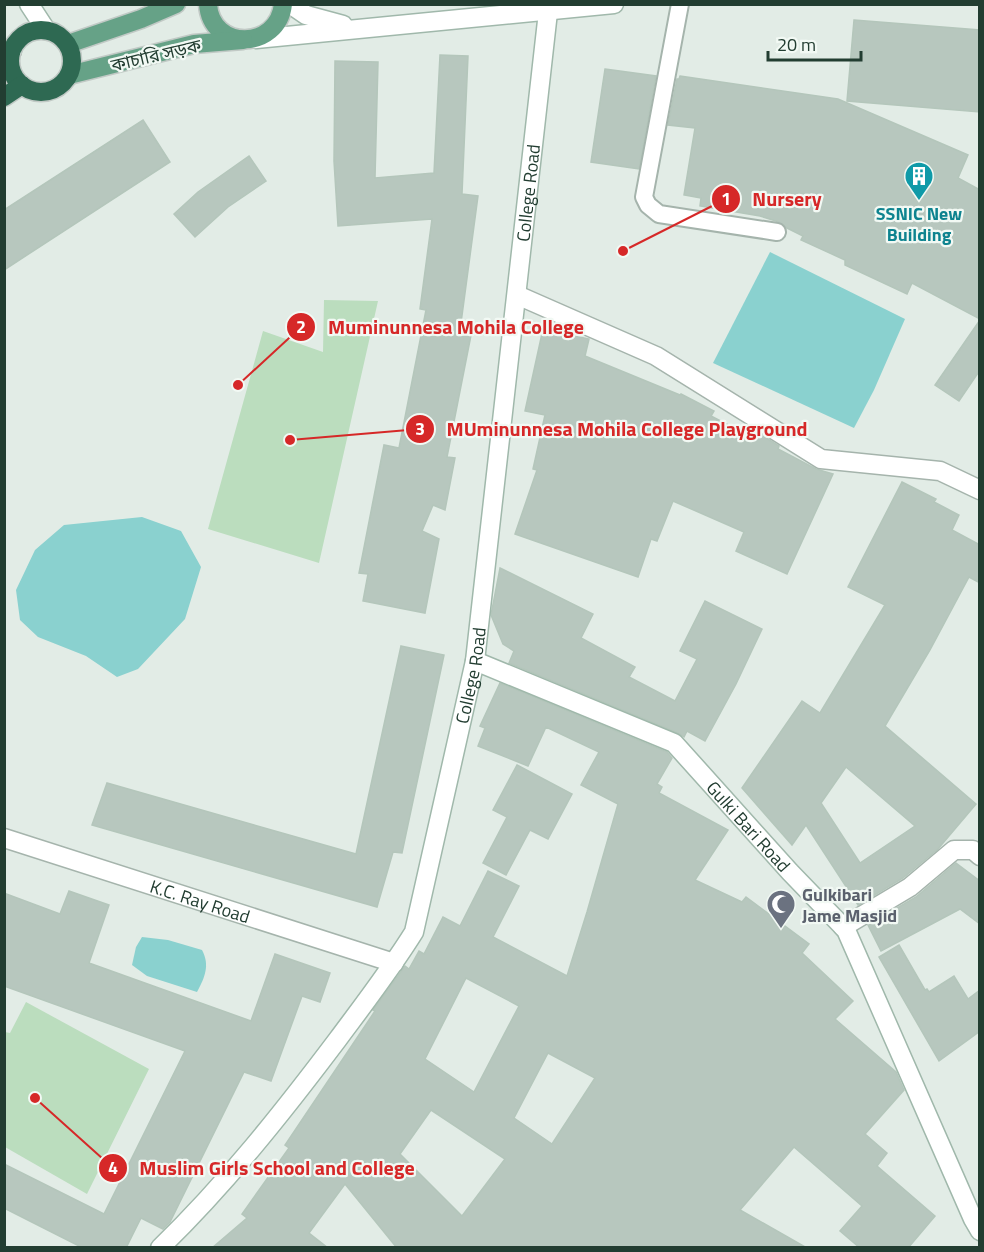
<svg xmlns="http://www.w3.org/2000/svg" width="984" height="1252" font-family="'Titillium Web','Noto Sans Bengali',sans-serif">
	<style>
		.green { fill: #bbddbe }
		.water { fill: #8ad1cf }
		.building { fill: #b7c7be; stroke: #b4c6bb; stroke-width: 1.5; fill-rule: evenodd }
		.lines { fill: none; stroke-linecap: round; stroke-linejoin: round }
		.lane-casing { stroke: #a5b4ac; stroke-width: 20 }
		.street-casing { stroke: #a5b4ac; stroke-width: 21 }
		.secondary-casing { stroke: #a0b8ab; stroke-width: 21 }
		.primary-casing { stroke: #c1c9c5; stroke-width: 21 }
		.highway-casing { stroke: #c1c9c5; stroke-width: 21 }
		.lane { stroke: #fff; stroke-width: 16 }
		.street { stroke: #fff; stroke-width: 18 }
		.secondary { stroke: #fff; stroke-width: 18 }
		.primary { stroke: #66a287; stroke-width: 18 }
		.highway { stroke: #2e6952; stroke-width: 18 }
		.labels { text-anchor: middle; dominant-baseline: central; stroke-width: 4.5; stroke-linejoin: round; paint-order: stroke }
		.street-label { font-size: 18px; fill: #223d31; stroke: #f2f9f4 }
		.culture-label { font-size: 18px; font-weight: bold; fill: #0d838f; stroke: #f2f9f4 }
		.worship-label { font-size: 18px; font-weight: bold; fill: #5b616d; stroke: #f2f9f4; text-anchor: start }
		.leader { fill: none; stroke: #d62828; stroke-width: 2 }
		.callout-dot { fill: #d62828; stroke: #f2f9f4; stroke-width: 2 }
		.mark-label { font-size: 18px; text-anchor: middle; font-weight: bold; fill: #fff }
		.callout-label { font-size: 20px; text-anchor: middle; font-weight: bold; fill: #d62828; stroke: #f2f9f4; stroke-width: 4.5; stroke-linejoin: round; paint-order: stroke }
	</style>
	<rect width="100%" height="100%" fill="#e2ece6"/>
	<g class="green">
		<path d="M324,300L378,301L319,563L208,529L263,331L323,352Z"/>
		<path d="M26,1002L149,1069L87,1194L5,1147V1032L10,1033Z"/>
	</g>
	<g class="water">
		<path d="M770,252L905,319L874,390L854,428L713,363Z"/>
		<path d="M142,517L181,531L201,567L185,619L138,669L117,677L86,656L38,637L20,620L16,590L35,550L64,525Z"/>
		<path d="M142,937L168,940L202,950C210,965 205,977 197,992L147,976L132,965L136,947Z"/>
	</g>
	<g class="building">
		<path d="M854,20L980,30V112L847,101Z"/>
		<path d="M440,55L468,56L462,194L478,196L461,323L473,325L447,457L455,458L445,510L433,505L422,531L439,539L425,613L363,601L368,574L359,573L384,445L399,448L426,310L420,309L432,219L338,226L334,161L335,61L378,62L375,178L434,173Z"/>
		<path d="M605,69L656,76L639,169L591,162Z"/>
		<path d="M680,76L838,99L968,155L958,178L980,190V319L912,283L907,294L845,265V260L801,240L803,236L787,228L779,222L760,216L700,206L701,198L684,195L695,128L668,125L677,79H679Z"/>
		<path d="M143,120L170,162L4,270V210Z"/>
		<path d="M249,156L266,181L228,207L195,237L174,214L198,192Z"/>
		<path d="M980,320V370L959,401L935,385Z"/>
		<path d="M543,329L589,339L585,356L680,395L681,394L714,411L711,416L755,439L758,433L779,446L778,449L816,469L833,474L787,574L736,551L744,532L673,501L657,541L651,539L638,577L515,534L537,470L533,469L545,415L525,411Z"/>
		<path d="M902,482L936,499L934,502L959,515L952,530L980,545V583L969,577L930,650L885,726L976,804L938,849L903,878L858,905L806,825L792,845L742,788L802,701L820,713L885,605L848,587ZM846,767L915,826L860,863L821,803Z"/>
		<path d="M500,568L593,614L581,638L635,667L629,677L675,701L697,659L680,651L705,601L762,629L736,684L705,741L687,731L684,737L678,733L509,663L514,651L503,644L491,615Z"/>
		<path d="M401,646L444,655L402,853L393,852L377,907L92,825L107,783L356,854Z"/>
		<path d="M500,683L667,752L672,758L657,784L662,787L659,793L728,830L695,880L742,902L746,897L809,944L802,953L853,1001L835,1019L896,1072L904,1090L865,1134L887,1153L877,1166L935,1216L908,1248H860L840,1231L862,1206L794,1147L740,1210L807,1248H397L345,1184L309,1233L328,1248H212L247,1218L242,1214L289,1148L285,1145L375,1011L373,1010L405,966L409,969L419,951L424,954L443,917L460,926L488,871L519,886L493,937L567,976L587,912L618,804L581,785L599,752L546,727L528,766L478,746L485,728L480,726ZM466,978L519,1006L474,1092L425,1059ZM548,1053L595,1078L552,1144L514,1118ZM431,1110L505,1159L462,1216L400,1154Z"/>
		<path d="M517,765L572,794L548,839L530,830L506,875L483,863L507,817L493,810Z"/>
		<path d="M956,863L980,881V924L960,909L881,951L868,925L916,897Z"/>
		<path d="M69,891L109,905L89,963L251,1021L275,954L330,973L320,1002L302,996L271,1081L244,1072L170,1222L163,1229L141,1218L126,1248H83L4,1208V1164L104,1214L185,1051L4,986V893L60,914Z"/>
		<path d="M899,945L925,990L927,989L929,992L954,976L968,999L980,990V1031L939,1061L879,957Z"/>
	</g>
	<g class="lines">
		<g class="lane-casing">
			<path id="lane" d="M680,4L644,197L648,205L659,214L777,232"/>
		</g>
		<g class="street-casing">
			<g id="street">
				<path d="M4,51H12"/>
				<path d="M517,295L656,356L821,459L940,471L980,490"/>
				<path id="s1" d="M4,838L394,963"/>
				<path d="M843,927L910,887L954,850H973L980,856"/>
			</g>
		</g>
		<g class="secondary-casing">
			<g id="secondary">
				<path d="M29,4L46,30"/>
				<path d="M290,4L306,15L343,25"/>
				<path d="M256,39L614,4"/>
				<path id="s2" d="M475,661L674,743L790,872L846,930L973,1219L980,1231"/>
				<path id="s3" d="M160,1248C226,1184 283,1112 338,1039C364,1004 391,969 414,932L475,661L548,12"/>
			</g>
		</g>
		<g class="primary-casing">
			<g id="primary">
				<path d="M208,4C211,51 278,51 283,4"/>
				<path d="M68,44L141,19L176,4"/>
				<path d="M69,75L194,44L243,40"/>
			</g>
		</g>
		<g class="highway-casing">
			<g id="highway">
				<circle cx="41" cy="61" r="31"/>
				<path d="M4,97L22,85"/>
			</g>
		</g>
		<use href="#lane" class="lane"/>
		<use href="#street" class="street"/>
		<use href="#secondary" class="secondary"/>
		<use href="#primary" class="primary"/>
		<use href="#highway" class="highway"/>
	</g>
	<defs>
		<g id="building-pin" transform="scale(1.5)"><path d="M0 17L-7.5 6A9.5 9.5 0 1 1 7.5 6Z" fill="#0f9aa8" stroke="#f2f9f4"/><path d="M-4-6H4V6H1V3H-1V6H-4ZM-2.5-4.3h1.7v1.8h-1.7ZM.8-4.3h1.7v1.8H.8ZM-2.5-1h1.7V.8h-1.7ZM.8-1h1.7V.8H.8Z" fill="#fff"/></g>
		<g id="mosque-pin" transform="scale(1.5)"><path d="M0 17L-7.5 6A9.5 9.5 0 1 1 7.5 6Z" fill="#6b7280" stroke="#f2f9f4"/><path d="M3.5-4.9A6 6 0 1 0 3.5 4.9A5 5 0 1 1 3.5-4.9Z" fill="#fff"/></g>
	</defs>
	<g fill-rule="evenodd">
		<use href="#building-pin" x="919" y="176"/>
		<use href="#mosque-pin" x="781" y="904"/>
	</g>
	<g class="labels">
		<g class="street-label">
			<text transform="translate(156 55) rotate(-13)">কাচারি সড়ক</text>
			<text stroke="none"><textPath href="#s3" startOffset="1155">College Road</textPath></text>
			<text stroke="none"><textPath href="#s3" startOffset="669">College Road</textPath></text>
			<text stroke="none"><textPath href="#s2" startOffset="327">Gulki Bari Road</textPath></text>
			<text stroke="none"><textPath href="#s1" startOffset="206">K.C. Ray Road</textPath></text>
		</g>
		<g class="culture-label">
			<text x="919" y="213">SSNIC New<tspan x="919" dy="21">Building</tspan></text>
		</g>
		<g class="worship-label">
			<text x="802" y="894">Gulkibari<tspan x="802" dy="21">Jame Masjid</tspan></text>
		</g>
	</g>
	<path class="leader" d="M623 251L726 199M238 385L301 327M290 440L420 429M35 1098L113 1168"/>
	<g class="callout-dot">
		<circle cx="623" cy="251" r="6"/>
		<circle cx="238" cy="385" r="6"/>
		<circle cx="290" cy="440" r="6"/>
		<circle cx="35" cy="1098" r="6"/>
		<circle cx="726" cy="199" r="15"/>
		<circle cx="301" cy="327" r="15"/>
		<circle cx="420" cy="429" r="15"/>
		<circle cx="113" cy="1168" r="15"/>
	</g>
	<g class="mark-label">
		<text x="726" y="205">1</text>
		<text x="301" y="333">2</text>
		<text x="420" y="435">3</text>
		<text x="113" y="1174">4</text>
	</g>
	<g class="callout-label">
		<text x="787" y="206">Nursery</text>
		<text x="456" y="334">Muminunnesa Mohila College</text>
		<text x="627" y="436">MUminunnesa Mohila College Playground</text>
		<text x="277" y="1175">Muslim Girls School and College</text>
	</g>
	<rect width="984" height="1252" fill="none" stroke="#223d31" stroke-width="12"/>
	<path d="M768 51v9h93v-9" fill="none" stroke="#223d31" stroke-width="3"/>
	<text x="777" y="51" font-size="18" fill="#223d31" stroke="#f2f9f4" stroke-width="4.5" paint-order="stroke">20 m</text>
</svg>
